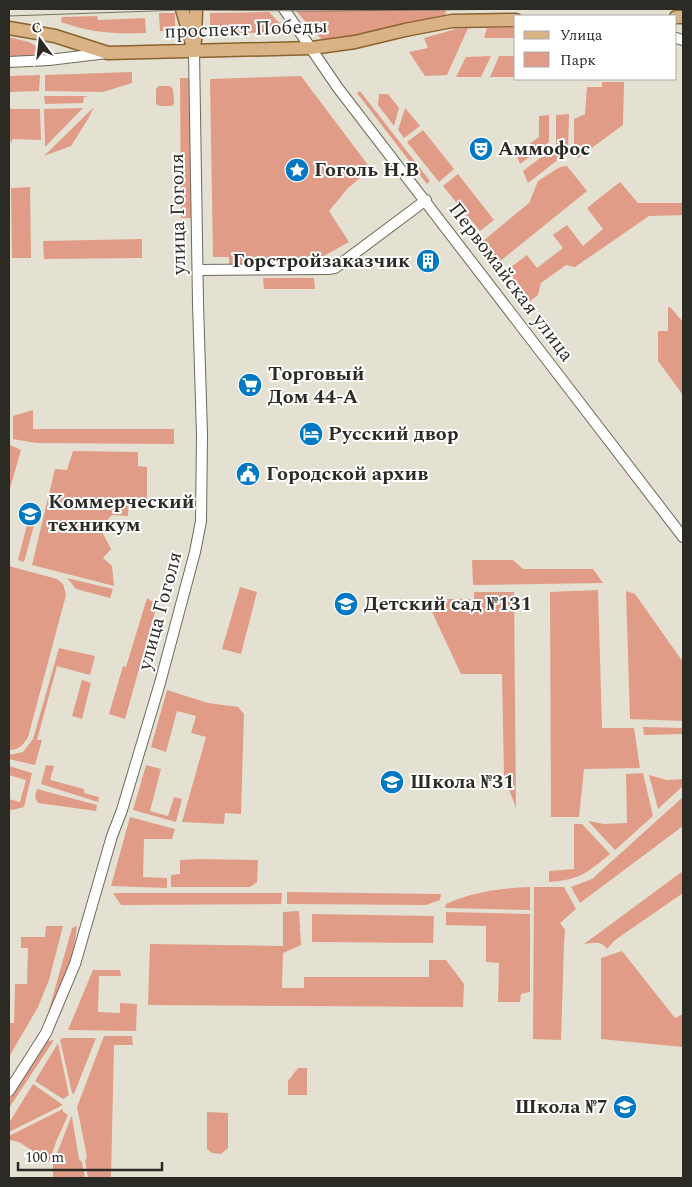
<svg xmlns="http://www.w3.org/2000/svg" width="692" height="1187" font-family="Spectral,serif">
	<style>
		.green { fill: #e19c87 }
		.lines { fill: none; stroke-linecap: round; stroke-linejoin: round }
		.minor-casing { stroke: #6d6a5d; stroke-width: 12 }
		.major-casing { stroke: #8c622e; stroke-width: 15 }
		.minor { stroke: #fff; stroke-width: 10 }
		.major { stroke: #d9b385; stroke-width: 12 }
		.tram { stroke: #747268; stroke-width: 1 }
		.labels { text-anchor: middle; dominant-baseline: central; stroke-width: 4; stroke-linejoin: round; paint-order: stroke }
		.street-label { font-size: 20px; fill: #2b2a24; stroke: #fff }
		.poi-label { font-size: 20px; font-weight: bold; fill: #2b2a24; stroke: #fff; text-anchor: start }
	</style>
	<rect width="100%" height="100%" fill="#e4e1d2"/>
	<g class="green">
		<path d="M446,9L445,18L325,43L296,11Z"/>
		<path d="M269,12L288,32L210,34V13Z"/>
		<path d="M159,13H175V31H160Z"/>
		<path d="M97,16L98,20L145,18L146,33C114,34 91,33 61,22L62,17Z"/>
		<path d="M468,28L447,75L425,76L409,52L428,48L424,38L456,29Z"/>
		<path d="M487,28H516V38H484Z"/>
		<path d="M9,37L29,42L36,46V53L32,56H9Z"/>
		<path d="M491,56L481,77H456L466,57Z"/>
		<path d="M499,56H516V77H490Z"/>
		<path d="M132,72V83L103,92L45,91V75Z"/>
		<path d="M40,75L39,91L9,92V76Z"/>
		<path d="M301,76L371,169L348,188L329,211L349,242L324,256H310V264H229V257H213L210,79Z"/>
		<path d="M180,78H191L192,218H181Z"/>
		<path d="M602,82H624L623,125L578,158L574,152V119L585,114L587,87H602Z"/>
		<path d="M159,86H170L173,89L174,104L171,106H160L156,104V89Z"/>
		<path d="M360,91L430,181L427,184L357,93Z"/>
		<path d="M379,94H388L399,108L394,126L378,105Z"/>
		<path d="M44,96H89L84,97L83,103L45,104Z"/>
		<path d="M94,107L88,119L71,146L44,156Z"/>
		<path d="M83,108L45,147L44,109Z"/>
		<path d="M405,108L420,126L404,138L398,130Z"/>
		<path d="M9,109H40L41,140L12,139V144L9,137Z"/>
		<path d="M569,114L568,152L528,183L523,171L556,146V115Z"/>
		<path d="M549,115V142L520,164L516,154L539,137V116Z"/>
		<path d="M423,130L454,169L439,182L407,142Z"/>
		<path d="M567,166L587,191L499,262L483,241L529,203L538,181L560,167Z"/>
		<path d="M458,174L494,220L480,231L443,186Z"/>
		<path d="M620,182L638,203H683V215L649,216L575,267L566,265L541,283L538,295L529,302L506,271L527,255L537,268L563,248L553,235L567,225L583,246L603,229L587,208Z"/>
		<path d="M30,187L31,258H12L11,188Z"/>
		<path d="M142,239V258L44,259L43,241Z"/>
		<path d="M263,278H314L315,289H264Z"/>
		<path d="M668,307H670L683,322V395L658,361V331H668Z"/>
		<path d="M33,410V429H174V444L36,443L13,439V416Z"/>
		<path d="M10,445L21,450L9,492V449Z"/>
		<path d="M73,451L138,452V466L147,467V498H129L128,516L112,515L100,528L111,549L103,558L112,566L114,586L32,565L55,469L67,470Z"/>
		<path d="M29,517L36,518L24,562L18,560Z"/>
		<path d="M472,560H513L523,569H593L603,583L473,585Z"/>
		<path d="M9,566L57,579L63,584L66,595L28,737C23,745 19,750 9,750Z"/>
		<path d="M67,578L113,589L110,598L76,589Z"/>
		<path d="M240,587L257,592L241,654L222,649Z"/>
		<path d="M598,590L602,728H634L640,768L584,769L579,817H551L550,592Z"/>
		<path d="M626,591L635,594L683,662V721L630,719Z"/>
		<path d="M474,592H514L516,808L504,776L502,674H461L426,599H474Z"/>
		<path d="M147,598L157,605L125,719L109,714L123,666L126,667Z"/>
		<path d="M59,648L95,656L90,675L57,666L37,740H42L35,765L9,759V755L23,752L33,739Z"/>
		<path d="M82,680L91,683L82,719L72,716Z"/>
		<path d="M167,690L208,703L238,707L244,714L241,814L225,813L224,824L182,822L206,737L191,733L196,716L177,711L166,752L151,747Z"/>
		<path d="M643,727L683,728V734L644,735Z"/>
		<path d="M46,765L54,766L50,780L84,789V793L99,797L98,802L41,784Z"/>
		<path d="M146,765L161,769L150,811L168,816L174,797L182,799L176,822L133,810Z"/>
		<path d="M9,766L32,773L24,807L12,810L9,809V799L20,802L26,780L9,775Z"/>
		<path d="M643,773L653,816L615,850L588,821L604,824L627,823L626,774Z"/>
		<path d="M649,775L667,780L683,779V786L658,809Z"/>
		<path d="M37,789L97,805L96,811L38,803L35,797Z"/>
		<path d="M683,797V826L580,903L571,887L592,879Z"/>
		<path d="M130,817L175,829L172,839H144L143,877L167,878V888L111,886Z"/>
		<path d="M574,824H582L610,854C587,873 579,880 549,882V871L574,869Z"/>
		<path d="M200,859L258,860L257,882L250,887H171V875L180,874V860Z"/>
		<path d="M683,871V893L615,940L607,949C601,940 593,943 584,944Z"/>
		<path d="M530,887V910L445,908L446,904C472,892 501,888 530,887Z"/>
		<path d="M534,887H564L576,909L560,923L565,930L564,944L561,1040L533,1039Z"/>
		<path d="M287,892L441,894L440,900L426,905L287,904Z"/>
		<path d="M113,893H282L281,904L121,905Z"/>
		<path d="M299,911L301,945L283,953L282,988H304V977H429V960H446L464,984L463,1007L148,1005L150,944L283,946V912Z"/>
		<path d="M446,912L530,914V992L521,994L520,1002H498L499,963L486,962V926L446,925Z"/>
		<path d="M312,914L434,916L433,943L312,942Z"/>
		<path d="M46,926H63L49,980L38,1007L9,1057V1023H14L15,984H27L28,948H21V937H45Z"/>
		<path d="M77,926C74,957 63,986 52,1015L48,1013L72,928Z"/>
		<path d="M622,951L675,1018L683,1014V1047L601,1039V958Z"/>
		<path d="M93,970H120L121,976H99L98,1012L120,1013V1003L137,1004L136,1031L68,1030Z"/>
		<path d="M104,1036H132L133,1045H114L111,1178H88L85,1161L87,1157L77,1107Z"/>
		<path d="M63,1038H96L74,1094L72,1093L60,1040Z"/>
		<path d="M54,1040L9,1108V1100L47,1041Z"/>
		<path d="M58,1043L69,1095L63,1099L35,1081Z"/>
		<path d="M298,1068H307V1095H288V1081Z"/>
		<path d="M33,1084L63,1105L9,1132V1123Z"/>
		<path d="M63,1109V1112L68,1115L56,1142L49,1162L19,1142L9,1140V1136Z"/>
		<path d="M207,1112L228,1113V1148L221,1154L212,1153L207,1149Z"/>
		<path d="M71,1117H72L79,1159L82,1162L85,1178H53V1164Z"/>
	</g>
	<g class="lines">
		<g class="minor-casing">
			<g id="minor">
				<path d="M284,9L338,88L683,537"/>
				<path d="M676,38L683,40"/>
				<path d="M9,62L49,60L107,53"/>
				<path d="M198,270L328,269L335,268L426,200"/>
				<path d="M9,1091L46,1033L75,964L112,836L122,810L160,683L195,552L201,521L202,434L198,303L194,51"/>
			</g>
		</g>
		<g class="major-casing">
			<g id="major">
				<path d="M182,9L194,51"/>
				<path d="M676,17H683"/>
				<path d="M9,28L55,36L108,53L312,48L355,42L405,30L452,21L516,20"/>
				<path d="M195,41L196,9"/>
			</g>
		</g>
		<use href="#minor" class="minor"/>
		<use href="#major" class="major"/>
		<path class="tram" d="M9,16L182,10L316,11L545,9"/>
	</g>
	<defs>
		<g id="theatre-disc" transform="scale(1.25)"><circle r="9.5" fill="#0078c2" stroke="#fff"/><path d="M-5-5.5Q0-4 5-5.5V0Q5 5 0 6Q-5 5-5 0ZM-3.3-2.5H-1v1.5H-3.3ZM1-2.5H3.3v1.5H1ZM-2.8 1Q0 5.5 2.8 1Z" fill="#fff"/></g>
		<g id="sight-disc" transform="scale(1.25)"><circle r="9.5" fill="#0078c2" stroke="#fff"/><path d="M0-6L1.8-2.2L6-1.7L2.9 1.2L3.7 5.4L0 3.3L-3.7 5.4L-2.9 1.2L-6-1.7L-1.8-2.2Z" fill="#fff"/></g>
		<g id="building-disc" transform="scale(1.25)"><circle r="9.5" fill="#0078c2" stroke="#fff"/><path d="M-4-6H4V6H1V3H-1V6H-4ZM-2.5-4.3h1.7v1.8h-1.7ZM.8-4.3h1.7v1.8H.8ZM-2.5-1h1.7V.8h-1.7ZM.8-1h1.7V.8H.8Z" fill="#fff"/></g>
		<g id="supermarket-disc" transform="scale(1.25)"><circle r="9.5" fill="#0078c2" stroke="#fff"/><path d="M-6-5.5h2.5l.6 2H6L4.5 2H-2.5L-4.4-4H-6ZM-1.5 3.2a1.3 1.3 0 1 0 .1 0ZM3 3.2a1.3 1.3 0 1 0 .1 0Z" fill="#fff"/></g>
		<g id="hotel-disc" transform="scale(1.25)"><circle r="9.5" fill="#0078c2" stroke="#fff"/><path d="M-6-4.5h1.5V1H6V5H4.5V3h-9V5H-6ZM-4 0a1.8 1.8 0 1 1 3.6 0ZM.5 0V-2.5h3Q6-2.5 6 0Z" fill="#fff"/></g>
		<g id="civic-disc" transform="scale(1.25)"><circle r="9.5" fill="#0078c2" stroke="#fff"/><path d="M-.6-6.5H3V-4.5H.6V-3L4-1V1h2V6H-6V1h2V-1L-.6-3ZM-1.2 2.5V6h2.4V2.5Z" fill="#fff"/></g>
		<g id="university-disc" transform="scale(1.25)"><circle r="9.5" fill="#0078c2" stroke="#fff"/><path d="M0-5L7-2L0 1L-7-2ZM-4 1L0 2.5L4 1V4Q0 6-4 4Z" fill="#fff"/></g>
		<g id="school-disc" transform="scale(1.25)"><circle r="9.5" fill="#0078c2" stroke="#fff"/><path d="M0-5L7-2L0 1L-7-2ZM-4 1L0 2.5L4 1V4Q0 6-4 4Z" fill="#fff"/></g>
	</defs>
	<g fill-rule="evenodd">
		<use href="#theatre-disc" x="481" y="149"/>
		<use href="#sight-disc" x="297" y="170"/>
		<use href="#building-disc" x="428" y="261"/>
		<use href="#supermarket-disc" x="250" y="385"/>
		<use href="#hotel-disc" x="311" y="434"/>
		<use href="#civic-disc" x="248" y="474"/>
		<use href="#university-disc" x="30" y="514"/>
		<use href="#school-disc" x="346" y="604"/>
		<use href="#school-disc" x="392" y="782"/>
		<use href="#school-disc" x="625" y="1107"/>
	</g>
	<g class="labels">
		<g class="street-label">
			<text transform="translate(246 29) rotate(-2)">проспект Победы</text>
			<text transform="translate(178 214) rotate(-91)">улица Гоголя</text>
			<text transform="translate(511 282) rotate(53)">Первомайская улица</text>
			<text transform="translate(160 611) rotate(-75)">улица Гоголя</text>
		</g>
		<g class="poi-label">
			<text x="498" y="149">Аммофос</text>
			<text x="314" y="170">Гоголь Н.В</text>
			<text x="410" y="261" text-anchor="end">Горстройзаказчик</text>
			<text x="268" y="374">Торговый<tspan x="268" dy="23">Дом 44-А</tspan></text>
			<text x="328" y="434">Русский двор</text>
			<text x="266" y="474">Городской архив</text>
			<text x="48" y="502">Коммерческий<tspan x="48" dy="23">техникум</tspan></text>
			<text x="364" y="604">Детский сад №131</text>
			<text x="410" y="782">Школа №31</text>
			<text x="608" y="1107" text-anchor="end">Школа №7</text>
		</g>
	</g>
	<rect width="692" height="1187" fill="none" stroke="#2b2a24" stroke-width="20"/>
	<rect x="514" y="15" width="162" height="65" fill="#ffffff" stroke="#aaaaa7"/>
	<rect x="524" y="31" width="25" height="8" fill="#d9b385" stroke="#aaaaa7"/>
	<text x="560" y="40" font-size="15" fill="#2b2a24">Улица</text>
	<rect x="524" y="52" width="25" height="15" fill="#e19c87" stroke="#aaaaa7"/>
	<text x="560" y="65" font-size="15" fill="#2b2a24">Парк</text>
	<g transform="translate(40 40) rotate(345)" stroke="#ffffff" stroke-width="4" paint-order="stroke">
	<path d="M0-4L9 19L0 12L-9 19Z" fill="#2b2a24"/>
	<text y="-8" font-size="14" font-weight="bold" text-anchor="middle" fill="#2b2a24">С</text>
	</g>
	<path d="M18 1162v8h144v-8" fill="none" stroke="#2b2a24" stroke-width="2.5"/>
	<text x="25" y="1162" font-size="15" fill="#2b2a24" stroke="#ffffff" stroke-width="4" paint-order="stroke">100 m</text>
</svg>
